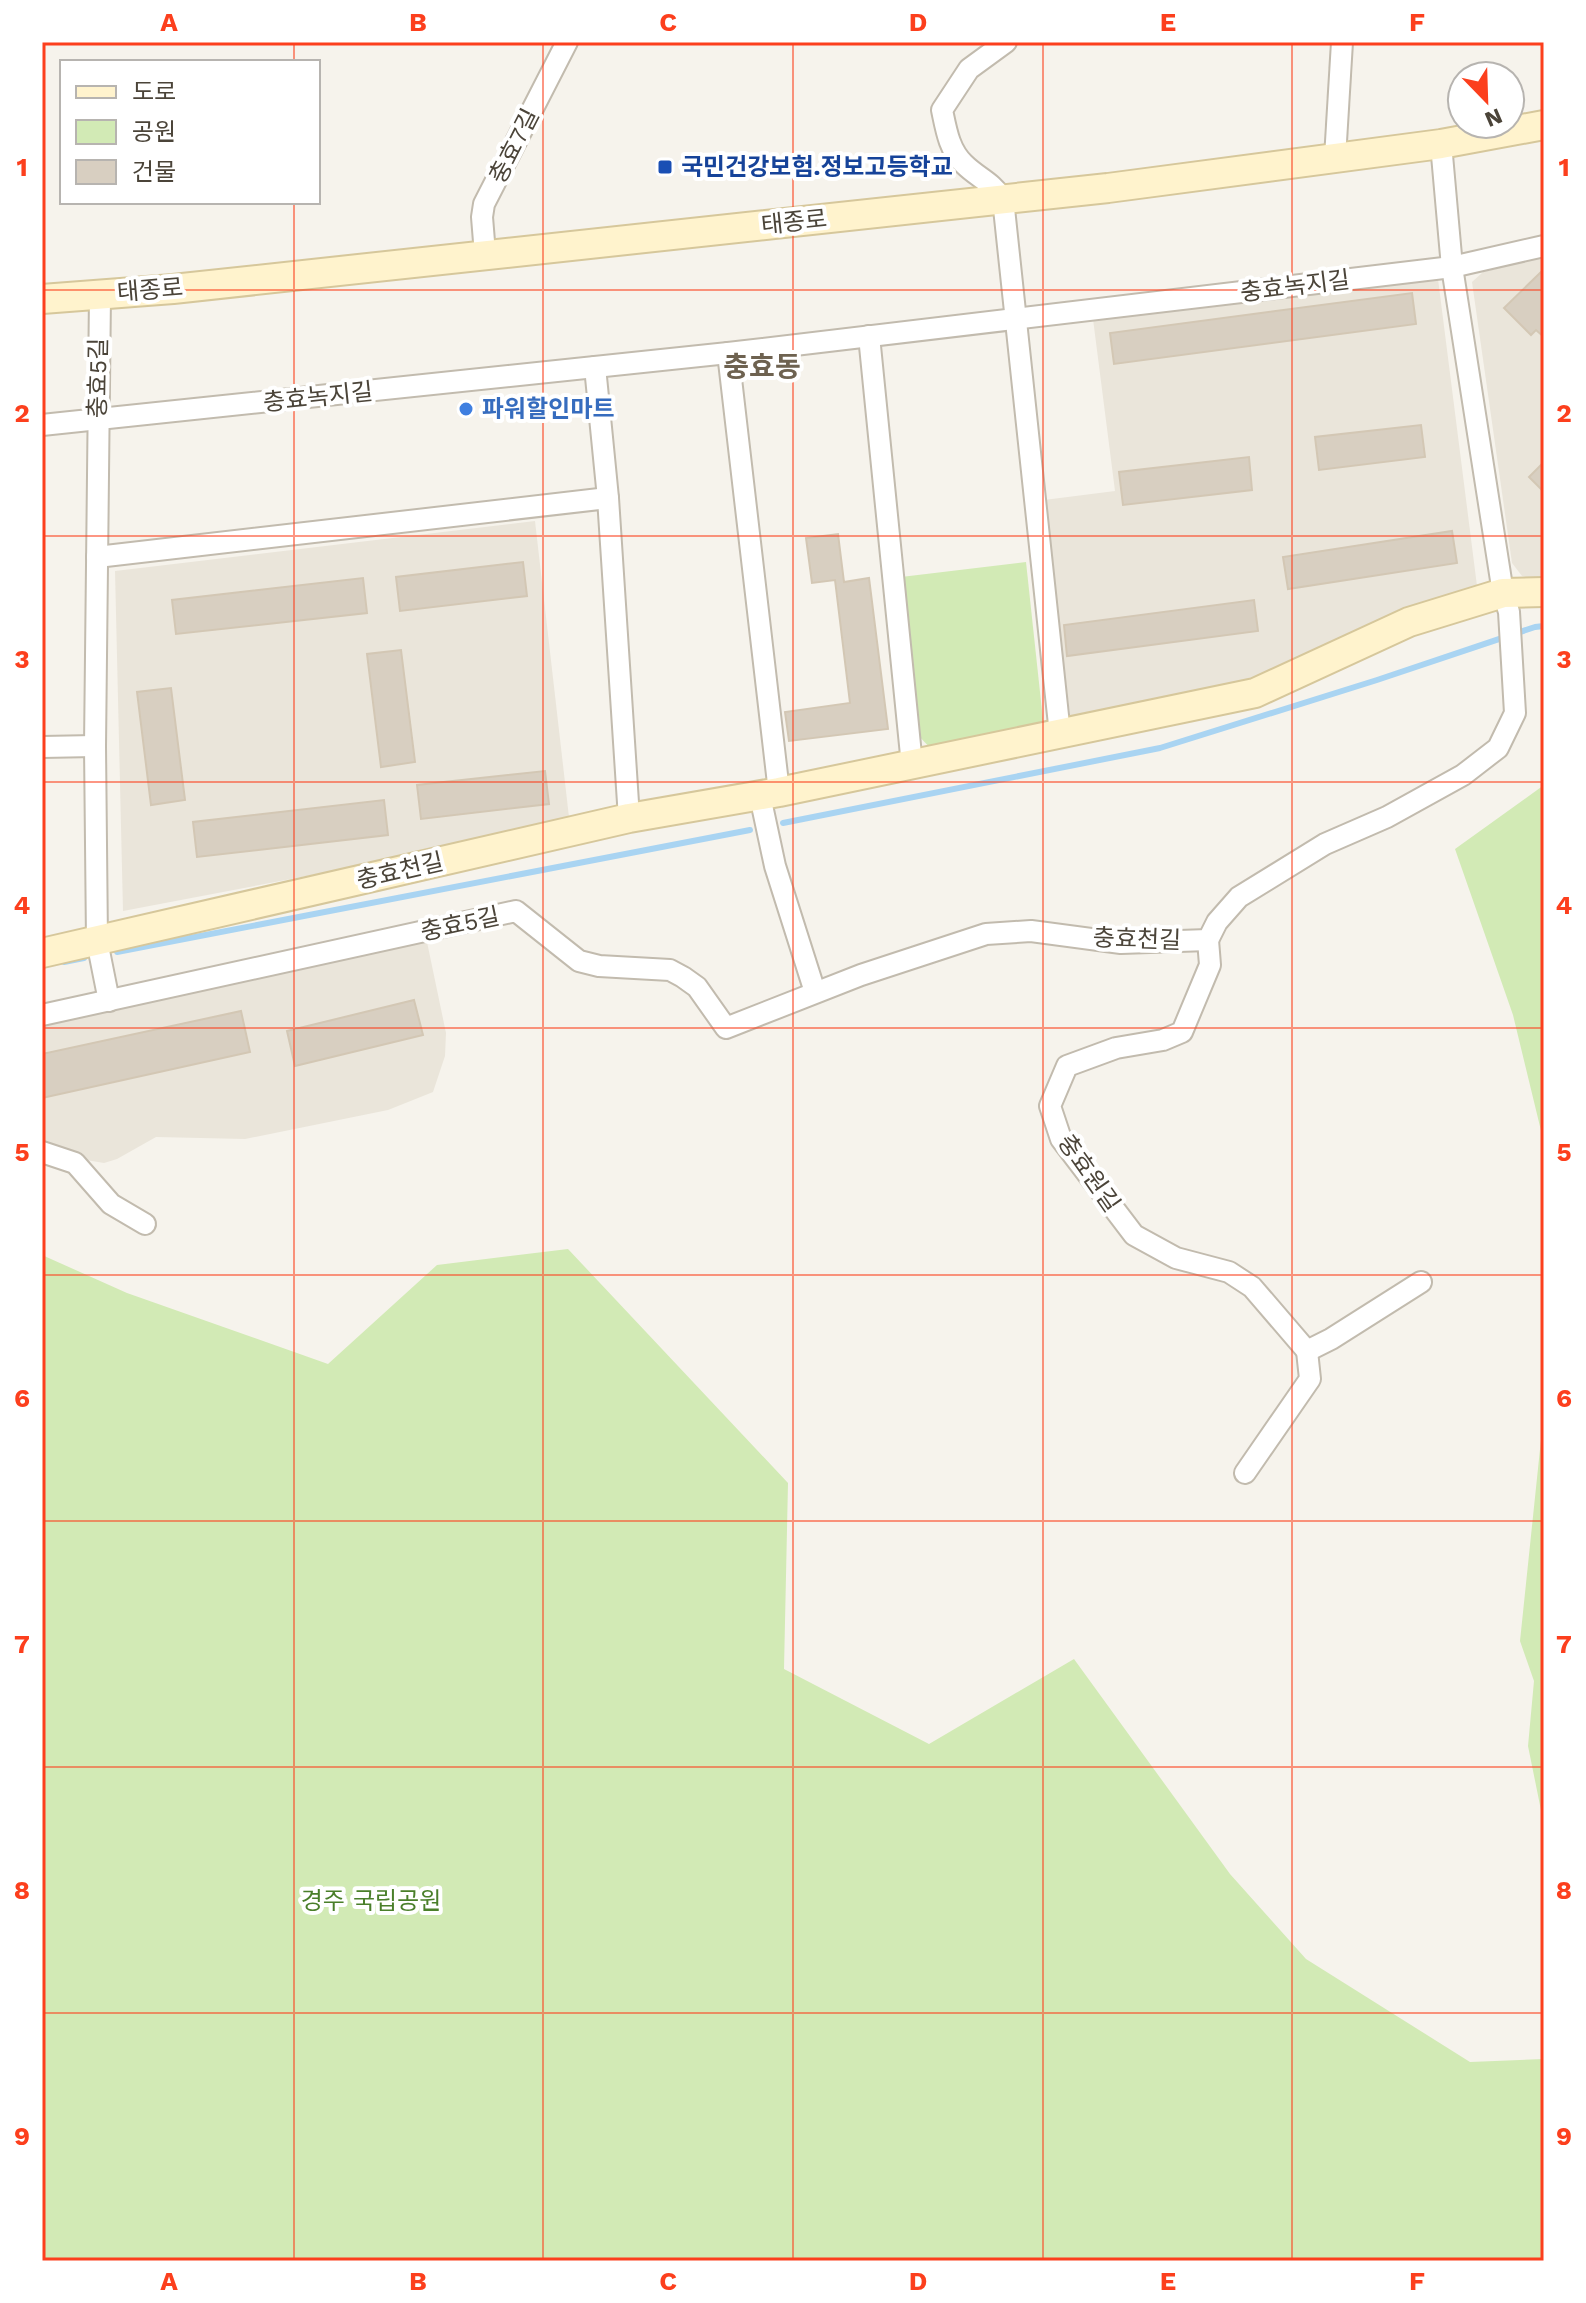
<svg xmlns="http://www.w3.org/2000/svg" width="1586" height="2303" font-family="'Work Sans','Noto Sans KR',sans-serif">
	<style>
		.residential { fill: #eae5da }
		.green { fill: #d2eab5 }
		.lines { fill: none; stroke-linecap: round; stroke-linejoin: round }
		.stream { stroke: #a9d4f2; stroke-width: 6 }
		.building { fill: #d8cfc1; stroke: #d3c7b4; stroke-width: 2 }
		.street-casing { stroke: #c2bbae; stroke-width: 24 }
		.secondary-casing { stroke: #d6c79b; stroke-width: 32 }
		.street { stroke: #fff; stroke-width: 20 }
		.secondary { stroke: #fff3cd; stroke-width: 28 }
		.grid { fill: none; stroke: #fc3f1d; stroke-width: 2; stroke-opacity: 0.55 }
		.transit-dot { fill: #1a4fb4; stroke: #fff; stroke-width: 3 }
		.shop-dot { fill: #3f7fe0; stroke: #fff; stroke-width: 3 }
		.labels { text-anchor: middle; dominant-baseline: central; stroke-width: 8; stroke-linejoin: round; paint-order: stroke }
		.street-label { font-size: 24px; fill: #4b4439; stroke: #fff }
		.transit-label { font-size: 24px; font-weight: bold; fill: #164399; stroke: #fff; text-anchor: start }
		.shop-label { font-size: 24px; font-weight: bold; fill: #366cbe; stroke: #fff; text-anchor: start }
		.park-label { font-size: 24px; fill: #4a7f2a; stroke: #fff }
		.quarter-label { font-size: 28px; font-weight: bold; fill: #6e6250; stroke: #fff }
		.neatline { fill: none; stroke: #fc3f1d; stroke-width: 3 }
		.grid-label { font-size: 26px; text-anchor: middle; font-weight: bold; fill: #fc3f1d }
	</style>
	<rect width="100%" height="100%" fill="#f6f3ec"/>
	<g class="residential">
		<path d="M1544,257V579H1532L1522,576L1512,563L1472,282L1483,272Z"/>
		<path d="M1438,279L1477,586L1254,679L1071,723L1044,500L1115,491L1093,319Z"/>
		<path d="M535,521L570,826L123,911L115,571Z"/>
		<path d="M427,942L446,1033L445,1056L433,1092L388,1110L245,1139L156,1137L117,1159L104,1163L86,1160L68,1149L42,1145V1021Z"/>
	</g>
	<g class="green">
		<path d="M1026,562L1043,720L1033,734L934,752L916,733L901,577Z"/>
		<path d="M1544,785V1143L1513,1015L1455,849Z"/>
		<path d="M568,1249L788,1483L784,1669L929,1744L1074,1659L1230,1874L1306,1959L1470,2062L1544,2059V2261H42V1255L127,1293L328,1364L437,1265Z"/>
		<path d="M1544,1411V1825L1528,1746L1534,1681L1520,1641Z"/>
	</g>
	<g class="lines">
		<g class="stream">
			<path d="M783,823L1160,748L1377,680L1535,627L1544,626"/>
			<path d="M117,952L750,830"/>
			<path d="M64,962L84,958"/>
		</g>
	</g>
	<g class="building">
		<path d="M1544,269V337L1536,330L1531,335L1504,308Z"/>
		<path d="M1412,293L1416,324L1114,364L1110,333Z"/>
		<path d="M1421,425L1425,457L1319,470L1315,437Z"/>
		<path d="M1249,457L1252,490L1123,505L1119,472Z"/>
		<path d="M1544,462V492L1529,477Z"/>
		<path d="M1452,531L1457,563L1288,589L1283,557Z"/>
		<path d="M838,534L844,582L869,578L888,729L789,741L785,712L850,703L835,580L812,583L806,538Z"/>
		<path d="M523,562L527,596L400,611L396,577Z"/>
		<path d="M363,578L367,613L176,634L172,600Z"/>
		<path d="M1254,600L1258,631L1067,656L1064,625Z"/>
		<path d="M401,650L415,762L381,767L367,654Z"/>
		<path d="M171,688L185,800L151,805L137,692Z"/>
		<path d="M545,771L549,804L421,819L417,785Z"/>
		<path d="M384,800L388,835L197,857L193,822Z"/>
		<path d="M414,1000L423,1035L295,1066L287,1031Z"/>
		<path d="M241,1011L250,1052L42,1098V1054Z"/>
	</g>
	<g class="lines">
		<g class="street-casing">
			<g id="street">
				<path d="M1006,42L969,69L942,110C946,129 949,150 964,164C978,178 991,181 1003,199L1060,734"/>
				<path d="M1335,158L1342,42"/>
				<path d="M485,254L482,217L484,204L567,42"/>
				<path d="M100,295L95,746L97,941L109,1001"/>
				<path d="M869,336L912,765"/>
				<path d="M728,353L779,792"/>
				<path d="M595,367L608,498L629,818"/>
				<path d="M42,425L728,353L1452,267L1544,246"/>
				<path d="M97,557L608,498"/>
				<path d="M42,747L95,746"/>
				<path d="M760,796L775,866L815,992"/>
				<path d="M1208,940L1210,965L1182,1032L1163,1040L1116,1048L1067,1066L1050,1106L1061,1139L1134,1235L1176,1258L1229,1272L1252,1287L1307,1351L1331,1339L1421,1282"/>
				<path d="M42,1015L516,911L579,961L599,966L670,970L683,977L697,987L726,1028L861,975L986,934L1031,931L1121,943L1208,940L1217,922L1239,897L1325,844L1387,817L1463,775L1498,748L1515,713L1509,612L1503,593L1452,267L1441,144"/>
				<path d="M42,1152L75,1163L111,1204L145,1224"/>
				<path d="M1245,1473L1310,1379L1307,1351"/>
			</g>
		</g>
		<g class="secondary-casing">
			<g id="secondary">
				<path d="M42,299L173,289L1108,188L1441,144L1544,125"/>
				<path d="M42,953L629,818L779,792L1255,693L1409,622L1503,593L1544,592"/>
			</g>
		</g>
		<use href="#street" class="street"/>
		<use href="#secondary" class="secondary"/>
	</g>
	<path class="grid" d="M294,42V62M543,42V2261M793,42V2261M1043,42V2261M1292,42V2261M294,202V2261M42,290H1544M42,536H1544M42,782H1544M42,1028H1544M42,1275H1544M42,1521H1544M42,1767H1544M42,2013H1544"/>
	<rect class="transit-dot" x="657" y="159" width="16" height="16" rx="4"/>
	<circle class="shop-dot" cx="466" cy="409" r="8"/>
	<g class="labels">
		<g class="street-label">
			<text transform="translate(514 146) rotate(-63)">충효7길</text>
			<text transform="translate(794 222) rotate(-6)">태종로</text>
			<text transform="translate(1295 286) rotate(-7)">충효녹지길</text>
			<text transform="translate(150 290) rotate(-5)">태종로</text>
			<text transform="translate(98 378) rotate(-89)">충효5길</text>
			<text transform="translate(318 397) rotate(-6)">충효녹지길</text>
			<text transform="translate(400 871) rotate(-13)">충효천길</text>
			<text transform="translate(460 924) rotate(-12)">충효5길</text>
			<text transform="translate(1137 939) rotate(2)">충효천길</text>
			<text transform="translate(1089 1173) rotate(55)">충효원길</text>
		</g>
		<g class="transit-label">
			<text x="681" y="167">국민건강보험.정보고등학교</text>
		</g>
		<g class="shop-label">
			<text x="482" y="409">파워할인마트</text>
		</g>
		<g class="park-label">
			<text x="371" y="1901">경주 국립공원</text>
		</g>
		<g class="quarter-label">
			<text x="762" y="366">충효동</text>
		</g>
	</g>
	<rect width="1586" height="2303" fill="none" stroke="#ffffff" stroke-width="88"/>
	<rect x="60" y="60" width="260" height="144" fill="#ffffff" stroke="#b7b4b0" stroke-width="2"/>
	<rect x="76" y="86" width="40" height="12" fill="#fff3cd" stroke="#b7b4b0" stroke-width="2"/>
	<text x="132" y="100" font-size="24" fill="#4b4439">도로</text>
	<rect x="76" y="120" width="40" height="24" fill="#d2eab5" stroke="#b7b4b0" stroke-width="2"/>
	<text x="132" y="140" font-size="24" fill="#4b4439">공원</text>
	<rect x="76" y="160" width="40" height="24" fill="#d8cfc1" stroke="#b7b4b0" stroke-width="2"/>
	<text x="132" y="180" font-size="24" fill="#4b4439">건물</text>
	<g transform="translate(1486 100) rotate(157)"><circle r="38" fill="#ffffff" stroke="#b7b4b0" stroke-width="2"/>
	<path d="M0-6L14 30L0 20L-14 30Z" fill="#fc3f1d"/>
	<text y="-12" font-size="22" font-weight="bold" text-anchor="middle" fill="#4b4439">N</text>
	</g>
	<rect x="44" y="44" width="1498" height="2215" class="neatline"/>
	<g class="grid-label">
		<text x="169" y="31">A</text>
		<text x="418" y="31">B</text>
		<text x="668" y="31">C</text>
		<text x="918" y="31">D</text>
		<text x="1168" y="31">E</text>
		<text x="1417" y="31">F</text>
		<text x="22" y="176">1</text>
		<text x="1564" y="176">1</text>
		<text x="22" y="422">2</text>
		<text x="1564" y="422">2</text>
		<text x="22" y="668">3</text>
		<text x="1564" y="668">3</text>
		<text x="22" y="914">4</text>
		<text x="1564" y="914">4</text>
		<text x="22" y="1161">5</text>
		<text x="1564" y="1161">5</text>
		<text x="22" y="1407">6</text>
		<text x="1564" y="1407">6</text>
		<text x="22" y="1653">7</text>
		<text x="1564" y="1653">7</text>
		<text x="22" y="1899">8</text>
		<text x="1564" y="1899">8</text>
		<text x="22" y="2145">9</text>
		<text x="1564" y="2145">9</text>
		<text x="169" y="2290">A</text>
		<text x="418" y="2290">B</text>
		<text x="668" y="2290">C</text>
		<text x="918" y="2290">D</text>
		<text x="1168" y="2290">E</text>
		<text x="1417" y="2290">F</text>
	</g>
</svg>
